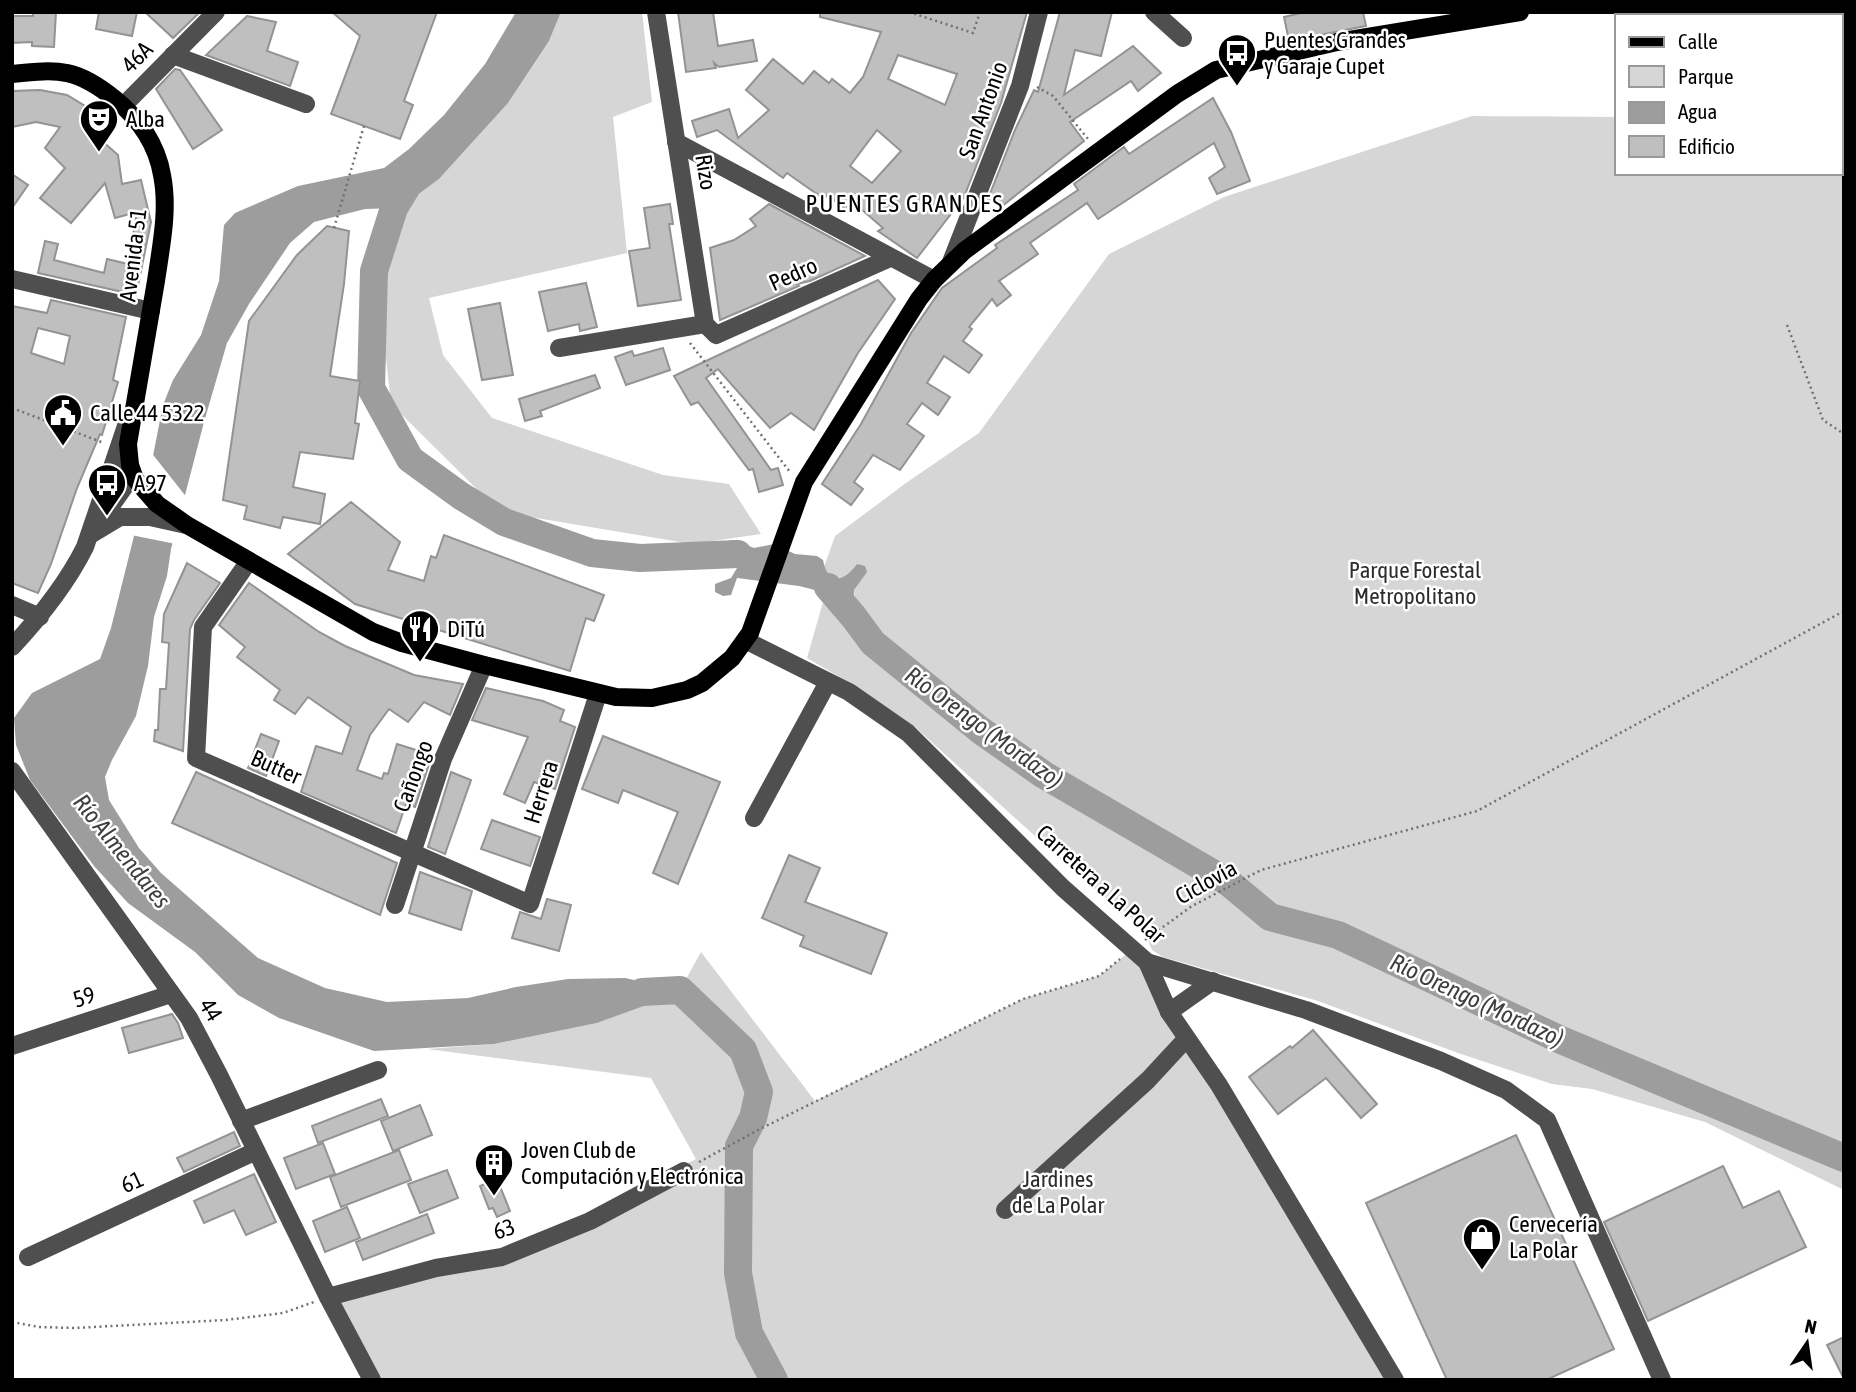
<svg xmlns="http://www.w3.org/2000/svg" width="1856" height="1392" font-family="'Asap Condensed',sans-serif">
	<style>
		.green { fill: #d6d6d6 }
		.water { fill: #9d9d9d }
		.pier { fill: #fff }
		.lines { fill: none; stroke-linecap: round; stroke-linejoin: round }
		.river { stroke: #9d9d9d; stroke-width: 28 }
		.building { fill: #bfbfbf; stroke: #939393; stroke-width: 2; fill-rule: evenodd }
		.path { stroke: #717171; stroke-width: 2.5; stroke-dasharray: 2 3.5; stroke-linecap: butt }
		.minor { stroke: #4f4f4f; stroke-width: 18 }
		.major { stroke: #000; stroke-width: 18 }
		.labels { text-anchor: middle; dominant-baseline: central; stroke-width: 5; stroke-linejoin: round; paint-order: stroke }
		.poi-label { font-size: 23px; fill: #000; stroke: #fff; text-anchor: start }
		.street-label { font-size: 23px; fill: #000; stroke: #fff }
		.park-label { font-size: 23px; fill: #2d2d2d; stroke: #fff }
		.neighbourhood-label { font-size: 24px; letter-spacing: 2px; fill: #000; stroke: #fff }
		.water-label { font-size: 24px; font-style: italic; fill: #3e3e3e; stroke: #fff }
	</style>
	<rect width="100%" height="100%" fill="#fff"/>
	<g class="green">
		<path d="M561,12H642L652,102L613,117L627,253L429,298L443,355L492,418L663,475L729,484L761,534L692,544L500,512L391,404L378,286L408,202L439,179L508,103L549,41Z"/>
		<path d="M1472,116L1616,117V173H1840V130H1844V1190L1705,1122L1592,1089L1552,1084L1458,1053L1318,1001L1163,957L1152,950L1142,926L1080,877L915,727L853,685L807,658L825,595L835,602L855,603L854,590L866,572L857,564L850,574L841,578H831L827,574L824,567L835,536L906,483L979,433L1109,254L1224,197Z"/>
		<path d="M1134,948L1394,1380H372L328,1297L503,1257L696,1159L651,1078L427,1049L494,1044L597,1023L655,1002L680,990L701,952L815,1101L1023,999L1099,976Z"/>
	</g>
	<g class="water">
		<path d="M516,12H561L549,41L508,103L439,179L408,202L394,208L365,209L314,222L290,243L249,304L227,343L204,422L171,549L167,576L154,617L148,666L136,716L112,760L105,777L109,800L139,848L161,873L258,958L325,988L387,1002L468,998L516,987L568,979L625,978L680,990L655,1002L597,1023L494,1044L374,1051L279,1018L238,995L195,952L128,903L94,866L30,780L16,745L14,718L32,693L100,659L111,628L149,476L163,405L173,380L201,335L219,281L224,225L235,213L298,186L384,168L409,149L444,115L485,64Z"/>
		<path d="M734,540L754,548L774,544L795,554L817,556L823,560C828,586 844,582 857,564L865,566L867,572L854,590L853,616L815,590L799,586L737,578L731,595L723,596L715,592V584L731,578L737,568L735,565L728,566C718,559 713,561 703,565L700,545Z"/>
	</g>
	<path class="pier" d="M150,451L188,499L176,544L131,535Z"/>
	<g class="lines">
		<g class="river">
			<path d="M414,175L394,208L374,271L371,388L410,459L461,496L504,522L592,553L640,558L738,554"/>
			<path d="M828,587L853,616L873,643L980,730L1044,775L1228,882L1270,917L1338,935L1561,1040L1844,1158"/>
			<path d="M642,992L680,990L743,1050L759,1092L753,1118L739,1146L738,1273L749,1333L774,1380"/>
		</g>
	</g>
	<g class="building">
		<path d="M33,12H56L54,47L32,46V42L12,43V16H33Z"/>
		<path d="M99,12H137L132,36L96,29Z"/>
		<path d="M145,12H200L173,38Z"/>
		<path d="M332,12H437L404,101L413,105L400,139L331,114L360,36Z"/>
		<path d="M678,12H713L718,46L753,40L757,61L719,67L714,63L716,68L686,72Z"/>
		<path d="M820,12H1027L1001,103L964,197L917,258L878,231L883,228L853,202L847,210L827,195L824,199L787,173L783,178L717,130L697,137L692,121L729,109L738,138L769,110L746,90L773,59L803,84L814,71L829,83L832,79L850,93L863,77L881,32L820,17ZM898,55L957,74L945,105L888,79ZM877,130L901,151L872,183L850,166Z"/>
		<path d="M1060,12H1112L1101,56L1075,50L1064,95L1133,46L1161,73L1138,91L1131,81L1070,122L1084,141L1001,207L988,199L1015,130L1034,90L1038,92Z"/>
		<path d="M1305,12H1363L1366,26L1289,41L1284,17Z"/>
		<path d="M247,16L276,22L267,51L298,62L290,86L206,55Z"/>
		<path d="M175,69L180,70L222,130L193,149L156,89Z"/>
		<path d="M40,90L67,95L95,112L84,125L118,155L122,184L141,180L151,222L136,295L38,273L45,241L58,244L54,260L104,273L107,259L128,264L137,212L115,218L105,183L71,223L40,198L65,168L45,148L60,127L36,122L12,127V91Z"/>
		<path d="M1213,98L1231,132L1250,181L1217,194L1209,178L1225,167L1214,143L1098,219L1087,203L1030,243L1038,254L999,281L1011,295L997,306L992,299L969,327L972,329L963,341L982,355L969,373L944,356L927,383L950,397L938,415L922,403L907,424L924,436L900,470L873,455L854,482L863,489L851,505L822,484L861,424L911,333L942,288L997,248L995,245L1078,190L1074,184L1113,155L1124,147L1129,154Z"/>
		<path d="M12,174L28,185L12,208Z"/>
		<path d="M670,204L673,224H669L681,300L638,306L629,251L650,248L644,208Z"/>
		<path d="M769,204L865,256L810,281L797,284L799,286L720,320L710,248L734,240L756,226L750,219Z"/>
		<path d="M327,226L349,231L344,284L330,376L360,381L355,423L359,424L353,459L300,452L293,487L325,494L320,524L283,517L280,528L244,519L247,506L223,500L249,321L297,255Z"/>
		<path d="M878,280L895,299L858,353L814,430L791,413L770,428L718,369L706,378L771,470L778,468L783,485L759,492L753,469L749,470L698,402L691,405L674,376Z"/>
		<path d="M586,283L597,327L580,331L579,324L548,331L539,292Z"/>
		<path d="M51,300L126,317L113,380L118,382L102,435L100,434L77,488L51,564L38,593L12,583V306L47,313ZM38,328L70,336L64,364L31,353Z"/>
		<path d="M500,303L513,375L482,380L468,309Z"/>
		<path d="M663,348L670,370L626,385L615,357L632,351L634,356Z"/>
		<path d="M595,375L600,388L540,411L542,416L525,421L519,399Z"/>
		<path d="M351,502L400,542L388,570L424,581L431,556L436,558L444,535L604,595L594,621L586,618L570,671L355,604L288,554Z"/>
		<path d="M187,563L220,583L194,620L190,629L183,751L154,741L155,730H158L160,689H166L169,643L162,642L164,614Z"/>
		<path d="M249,583L319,632L345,646L414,675L463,684L450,715L424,702L408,722L389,709L370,735L357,770L382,779L384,773L388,774L397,744L432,755L415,807L406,804L396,833L301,792L316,746L342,754L351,727L308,697L295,714L274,700L280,690L237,657L245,647L219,625Z"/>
		<path d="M486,688L543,701L564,710L560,721L575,727L555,789L534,782L525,803L504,794L528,737L472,720Z"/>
		<path d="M261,734L279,741L266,776L248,768Z"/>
		<path d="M603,736L720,782L678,884L653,873L678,812L623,790L618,803L582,789Z"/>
		<path d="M196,772L397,863L380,915L172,823Z"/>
		<path d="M451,772L471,780L445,854L428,847Z"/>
		<path d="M492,820L540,837L530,866L481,849Z"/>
		<path d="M789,855L820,868L805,902L887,933L871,974L800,946L804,936L762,918Z"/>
		<path d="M420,872L472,891L461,930L409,913Z"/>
		<path d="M547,899L571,905L559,951L512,938L520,912L541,919Z"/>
		<path d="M172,1014L178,1023L183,1038L129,1053L122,1028Z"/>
		<path d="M1313,1030L1377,1104L1361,1118L1326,1078L1278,1114L1249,1077L1290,1046L1292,1048Z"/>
		<path d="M381,1099L388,1116L318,1143L312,1126Z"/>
		<path d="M420,1105L432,1135L393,1151L381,1121Z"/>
		<path d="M234,1132L240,1146L184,1172L177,1158Z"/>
		<path d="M1516,1135L1614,1349L1546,1380H1447L1366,1203Z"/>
		<path d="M323,1143L335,1174L296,1189L284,1158Z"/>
		<path d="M399,1150L411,1180L341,1207L330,1177Z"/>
		<path d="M1723,1166L1743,1208L1779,1191L1806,1247L1648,1321L1604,1222Z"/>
		<path d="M447,1170L458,1198L420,1213L408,1184Z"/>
		<path d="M254,1174L276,1222L246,1235L234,1210L204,1223L194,1201Z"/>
		<path d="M497,1179L510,1211L497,1217L493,1208L489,1209L480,1186Z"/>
		<path d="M347,1207L360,1238L325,1252L313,1221Z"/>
		<path d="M427,1214L434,1233L363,1260L356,1242Z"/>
		<path d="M1844,1337V1379L1827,1345Z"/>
	</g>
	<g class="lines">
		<g class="path">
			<path d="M909,12L973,33L980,12"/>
			<path d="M1037,87L1053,96L1088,139"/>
			<path d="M334,228L364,126"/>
			<path d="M1787,325L1823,420L1844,434"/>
			<path d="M690,343L790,472"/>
			<path d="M12,408L104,443"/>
			<path d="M1145,940L1192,906L1261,870L1477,811L1844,611"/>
			<path d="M699,1162L762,1128L1023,999L1099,976L1120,959"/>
			<path d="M12,1322L39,1327L74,1328L226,1320L283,1313L314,1302"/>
		</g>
		<g class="minor">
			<path d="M656,12L705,324L716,335L890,258"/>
			<path d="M1154,12L1183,38"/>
			<path d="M173,55L306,104"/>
			<path d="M123,106L216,12"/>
			<path d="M676,142L934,280"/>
			<path d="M951,262L1020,86L1039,12"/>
			<path d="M12,279L151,311"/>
			<path d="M559,348L705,324"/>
			<path d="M101,520L125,486L130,465"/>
			<path d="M90,535L120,517H150L186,525"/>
			<path d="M249,561L203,627L196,758L530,904L598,694"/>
			<path d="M12,605L40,617"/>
			<path d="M745,640L849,692L908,733L1063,888L1147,962L1306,1010L1441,1061L1506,1090L1547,1120L1662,1380"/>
			<path d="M12,647C41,616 66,585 85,547L126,426"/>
			<path d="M12,771L189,1018L219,1075L328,1297L372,1380"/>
			<path d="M754,818L828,682"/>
			<path d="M395,905L443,759L484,665"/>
			<path d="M1147,962L1169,1012L1219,1085L1395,1380"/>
			<path d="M1169,1012L1213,981"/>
			<path d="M12,1046L171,994"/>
			<path d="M241,1121L378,1070"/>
			<path d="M1005,1210L1148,1080L1186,1039"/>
			<path d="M28,1257L256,1151"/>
			<path d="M328,1297L436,1268L502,1257L590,1221L684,1171"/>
		</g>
		<g class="major">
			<path d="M1760,12L1805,16"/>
			<path d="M1840,18L1844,19"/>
			<path d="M12,74C60,69 77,68 116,100C139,119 157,145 162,175C169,210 161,246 156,281C147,335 137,389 128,444L130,465L135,479L157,504L187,525L373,632L402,643L484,665L616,697L652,698L687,690L702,683L732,658L750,633L804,482L919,299L934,280L964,251L1177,94L1216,70L1337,42L1520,12"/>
		</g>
	</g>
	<defs>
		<g id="bus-pin" transform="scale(2.0125)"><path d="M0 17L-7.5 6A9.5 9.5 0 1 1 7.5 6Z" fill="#000" stroke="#fff"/><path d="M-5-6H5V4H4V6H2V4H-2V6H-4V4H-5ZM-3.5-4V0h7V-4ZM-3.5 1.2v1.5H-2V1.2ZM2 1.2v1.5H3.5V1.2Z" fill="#fff"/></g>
		<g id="theatre-pin" transform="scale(2.0125)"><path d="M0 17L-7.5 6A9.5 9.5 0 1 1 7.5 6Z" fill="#000" stroke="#fff"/><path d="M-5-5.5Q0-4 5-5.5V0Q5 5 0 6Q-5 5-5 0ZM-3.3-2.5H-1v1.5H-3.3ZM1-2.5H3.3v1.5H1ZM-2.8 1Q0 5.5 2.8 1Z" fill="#fff"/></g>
		<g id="civic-pin" transform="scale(2.0125)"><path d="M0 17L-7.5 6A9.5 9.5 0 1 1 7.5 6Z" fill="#000" stroke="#fff"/><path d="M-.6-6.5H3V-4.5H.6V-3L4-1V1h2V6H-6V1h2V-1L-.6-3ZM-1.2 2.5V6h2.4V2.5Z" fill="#fff"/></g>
		<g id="restaurant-pin" transform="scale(2.0125)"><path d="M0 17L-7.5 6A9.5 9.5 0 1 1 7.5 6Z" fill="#000" stroke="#fff"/><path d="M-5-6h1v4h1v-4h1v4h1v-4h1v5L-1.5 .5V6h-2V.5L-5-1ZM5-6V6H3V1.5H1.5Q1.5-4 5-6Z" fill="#fff"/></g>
		<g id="building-pin" transform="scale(2.0125)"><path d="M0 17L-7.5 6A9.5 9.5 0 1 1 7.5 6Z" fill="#000" stroke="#fff"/><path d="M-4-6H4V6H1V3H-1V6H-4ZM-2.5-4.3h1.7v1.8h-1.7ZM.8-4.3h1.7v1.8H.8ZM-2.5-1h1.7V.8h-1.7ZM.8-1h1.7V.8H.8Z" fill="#fff"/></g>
		<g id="shop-pin" transform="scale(2.0125)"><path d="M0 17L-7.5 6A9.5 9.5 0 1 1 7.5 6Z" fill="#000" stroke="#fff"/><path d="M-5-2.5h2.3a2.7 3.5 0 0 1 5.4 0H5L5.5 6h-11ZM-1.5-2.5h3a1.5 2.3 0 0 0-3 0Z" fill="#fff"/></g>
	</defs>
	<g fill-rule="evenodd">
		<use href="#bus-pin" x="1237" y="53"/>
		<use href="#theatre-pin" x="99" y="119"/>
		<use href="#civic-pin" x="63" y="413"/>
		<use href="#bus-pin" x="107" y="483"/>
		<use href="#restaurant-pin" x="420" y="629"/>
		<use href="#building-pin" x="494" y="1163"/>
		<use href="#shop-pin" x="1482" y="1237"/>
	</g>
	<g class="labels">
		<g class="poi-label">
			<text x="1264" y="40">Puentes Grandes<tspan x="1264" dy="26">y Garaje Cupet</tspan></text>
			<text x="126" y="119">Alba</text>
			<text x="90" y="413">Calle 44 5322</text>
			<text x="134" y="483">A97</text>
			<text x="447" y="629">DiTú</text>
			<text x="521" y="1150">Joven Club de<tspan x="521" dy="26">Computación y Electrónica</tspan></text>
			<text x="1509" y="1224">Cervecería<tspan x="1509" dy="26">La Polar</tspan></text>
		</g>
		<g class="street-label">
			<text transform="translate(137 57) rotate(-45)">46A</text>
			<text transform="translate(983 110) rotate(-70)">San Antonio</text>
			<text transform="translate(706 172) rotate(81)">Rizo</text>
			<text transform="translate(133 255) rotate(-83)">Avenida 51</text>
			<text transform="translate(793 274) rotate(-24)">Pedro</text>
			<text transform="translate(276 767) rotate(24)">Butter</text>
			<text transform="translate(413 776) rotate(-70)">Cañongo</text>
			<text transform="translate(541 792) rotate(-72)">Herrera</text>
			<text transform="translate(1206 882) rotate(-29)">Ciclovía</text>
			<text transform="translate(1101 884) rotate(42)">Carretera a La Polar</text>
			<text transform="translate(84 997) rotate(-18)">59</text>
			<text transform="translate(211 1010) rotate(59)">44</text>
			<text transform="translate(132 1182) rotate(-25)">61</text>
			<text transform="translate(504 1229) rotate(-19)">63</text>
		</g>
		<g class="park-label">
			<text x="1415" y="570">Parque Forestal<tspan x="1415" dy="26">Metropolitano</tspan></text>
			<text x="1058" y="1179">Jardines<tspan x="1058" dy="26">de La Polar</tspan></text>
		</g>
		<g class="neighbourhood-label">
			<text x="905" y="203">PUENTES GRANDES</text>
		</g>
		<g class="water-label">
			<text transform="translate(984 727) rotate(36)">Río Orengo (Mordazo)</text>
			<text transform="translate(122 851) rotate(51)">Río Almendares</text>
			<text transform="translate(1477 1000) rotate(25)">Río Orengo (Mordazo)</text>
		</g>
	</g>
	<rect width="1856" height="1392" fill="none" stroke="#000000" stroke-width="28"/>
	<rect x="1615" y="14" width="228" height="161" fill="#ffffff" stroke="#999999" stroke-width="2"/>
	<rect x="1629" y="37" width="35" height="10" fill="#000000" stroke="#999999" stroke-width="2"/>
	<text x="1678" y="49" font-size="21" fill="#000000">Calle</text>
	<rect x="1629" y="66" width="35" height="21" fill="#d6d6d6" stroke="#999999" stroke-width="2"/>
	<text x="1678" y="84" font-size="21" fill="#000000">Parque</text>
	<rect x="1629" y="102" width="35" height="21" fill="#9d9d9d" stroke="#999999" stroke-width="2"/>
	<text x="1678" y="119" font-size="21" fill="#000000">Agua</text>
	<rect x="1629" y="136" width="35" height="21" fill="#bfbfbf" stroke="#999999" stroke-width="2"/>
	<text x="1678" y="154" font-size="21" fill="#000000">Edificio</text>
	<g transform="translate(1807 1343) rotate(13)" stroke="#ffffff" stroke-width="5" paint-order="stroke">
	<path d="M0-5L12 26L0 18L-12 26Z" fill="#000000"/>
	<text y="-10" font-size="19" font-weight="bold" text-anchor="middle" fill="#000000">N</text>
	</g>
</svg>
